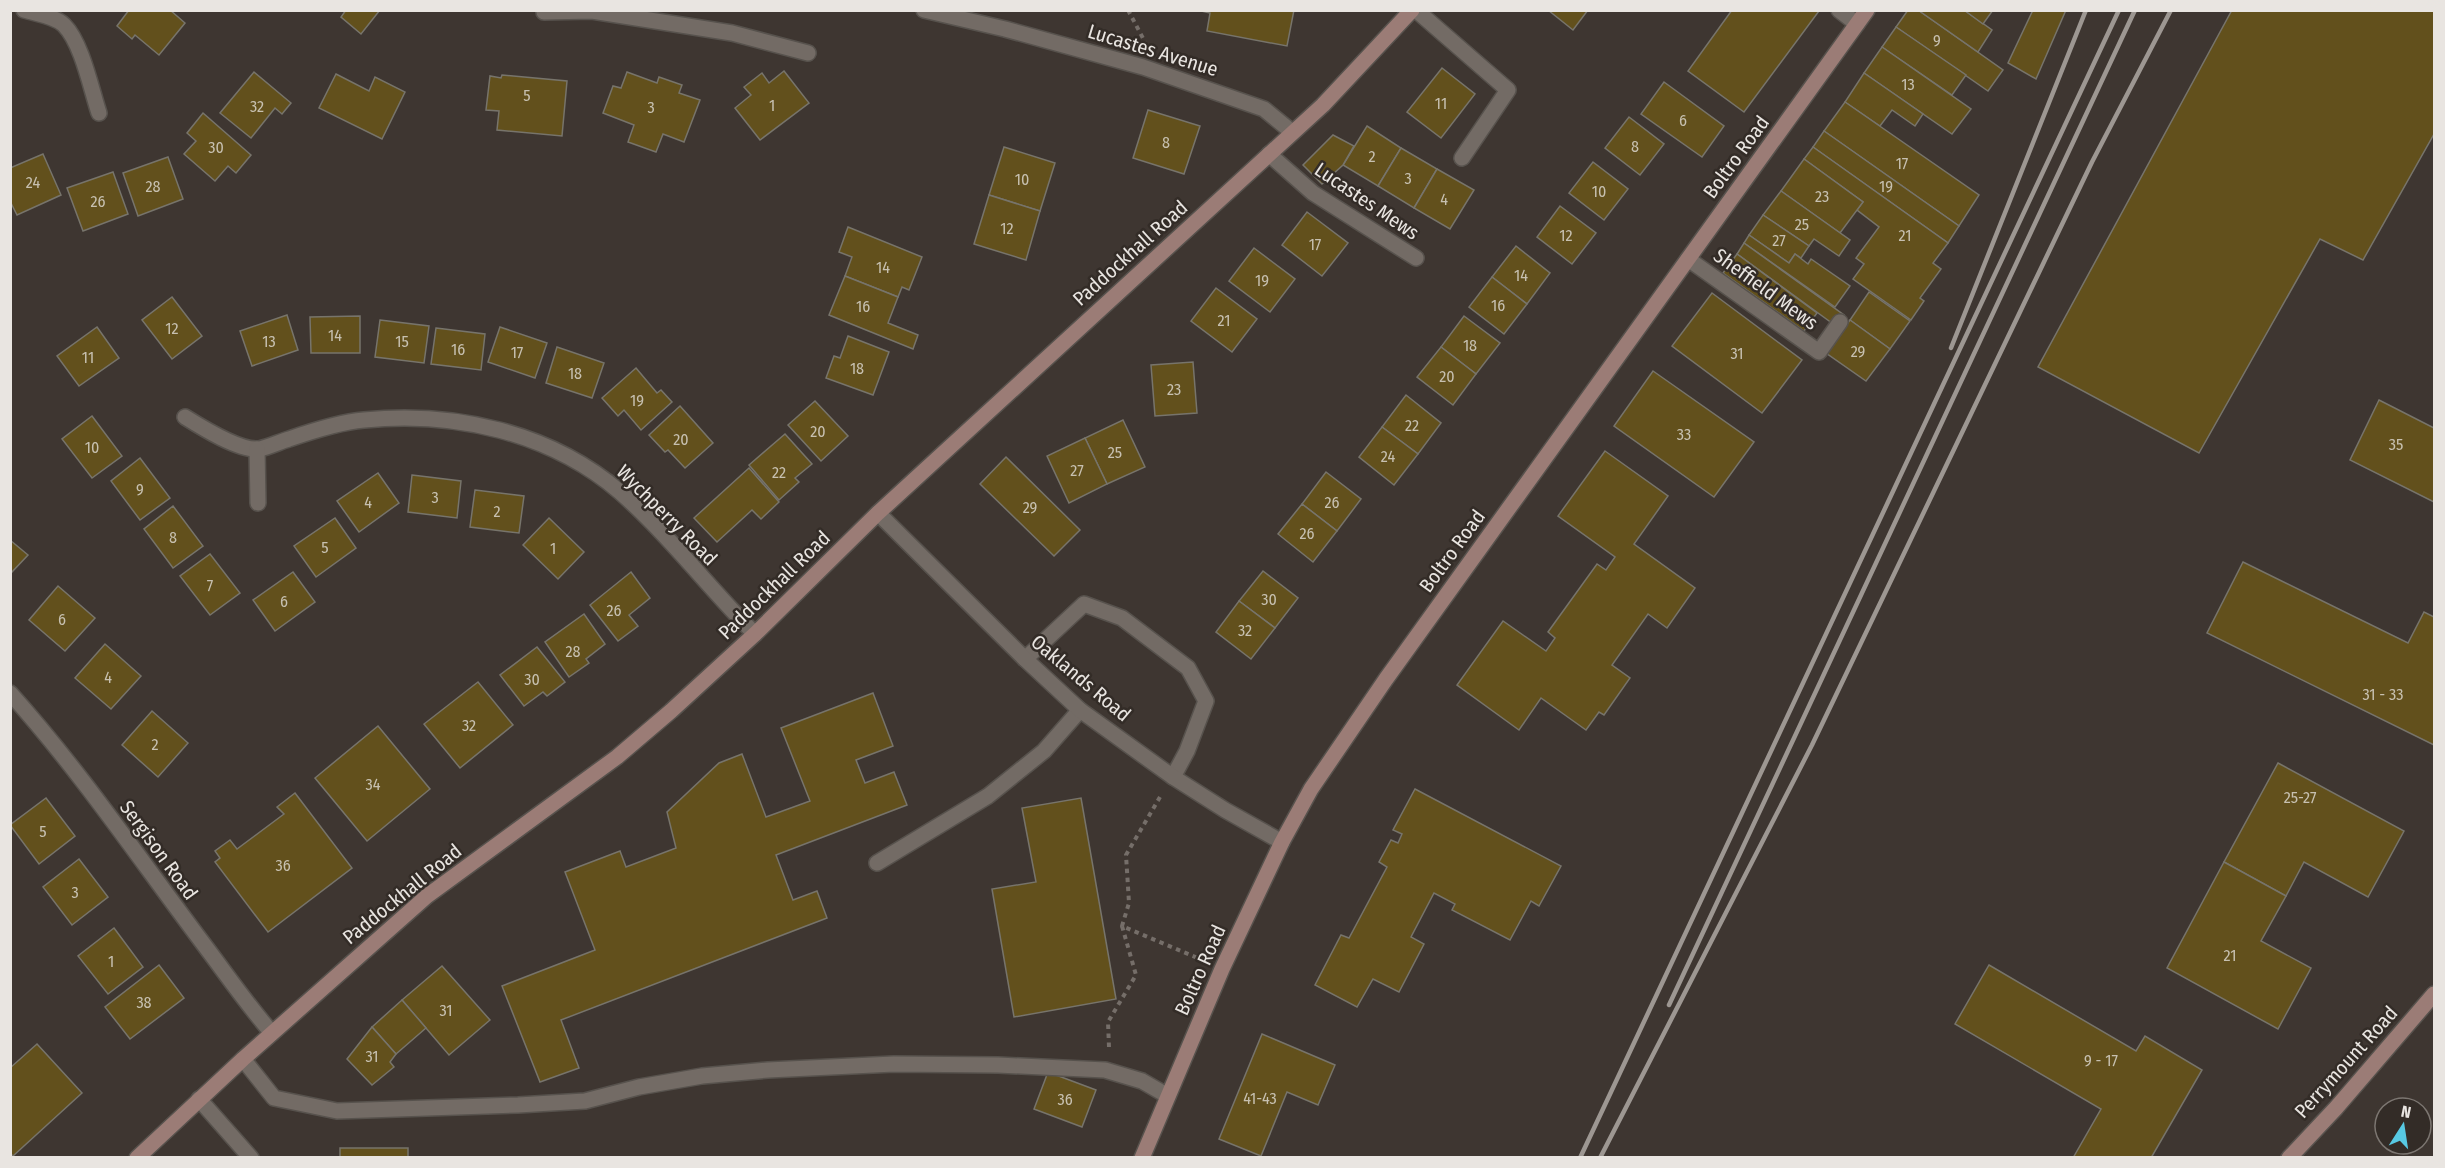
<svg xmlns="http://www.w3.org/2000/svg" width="2445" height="1168" font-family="'Fira Sans Condensed',sans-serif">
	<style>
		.building { fill: #62501c; stroke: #77746b; stroke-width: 1.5 }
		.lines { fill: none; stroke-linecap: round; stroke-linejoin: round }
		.lane-casing { stroke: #57524d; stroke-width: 18 }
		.street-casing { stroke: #57524d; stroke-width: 18 }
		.secondary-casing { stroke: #57524d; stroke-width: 18 }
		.path { stroke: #756e69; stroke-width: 4; stroke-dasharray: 4.5 4.5; stroke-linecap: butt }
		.lane { stroke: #736b65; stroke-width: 15 }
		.street { stroke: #736b65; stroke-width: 15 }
		.secondary { stroke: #9b7c76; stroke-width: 15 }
		.rail { stroke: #9d9792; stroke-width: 4.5 }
		.labels { text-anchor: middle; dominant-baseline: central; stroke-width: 5; stroke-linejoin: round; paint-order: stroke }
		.number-label { font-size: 16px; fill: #c7c0b0 }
		.street-label { font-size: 20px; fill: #e9e5e1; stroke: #332c27 }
	</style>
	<rect width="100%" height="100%" fill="#3e3631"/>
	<g class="building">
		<path d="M129,10H170L185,23L159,55L135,35L132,39L117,26Z"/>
		<path d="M346,10H380L361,34L341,17Z"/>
		<path d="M1197,10H1294L1287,46L1207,31L1210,13Z"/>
		<path d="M1548,10H1588L1573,30Z"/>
		<path d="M1732,10L1819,11L1744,112L1688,71Z"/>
		<path d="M1908,10H1918L2003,70L1988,91L1896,27Z"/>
		<path d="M1918,10H1964L1992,30L1978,52Z"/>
		<path d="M1964,10H1993L1983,24Z"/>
		<path d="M2033,10H2066L2036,79L2008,63Z"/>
		<path d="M2232,10H2434V134L2363,260L2320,239L2199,453L2038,367Z"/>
		<path d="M1896,27L1966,75L1952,95L1882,47Z"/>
		<path d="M1882,47L1971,109L1952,134L1864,73Z"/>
		<path d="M1442,68L1475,94L1441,138L1407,112Z"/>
		<path d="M784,71L809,103L760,140L735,108L751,95L744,87L762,73L769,83Z"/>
		<path d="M254,72L291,103L282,114L275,108L251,138L220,113Z"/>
		<path d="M627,72L657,83L659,77L682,85L679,93L700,100L684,142L663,134L656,152L628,142L634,125L603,113L613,86L621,88Z"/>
		<path d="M1864,73L1923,114L1915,126L1892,110L1880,126L1845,102Z"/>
		<path d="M336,74L369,91L375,77L405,92L382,139L319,108Z"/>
		<path d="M502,75L567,81L562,136L497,130L499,111L486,110L490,76L501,78Z"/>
		<path d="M1664,82L1724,126L1702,157L1641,114Z"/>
		<path d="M1845,102L1979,195L1959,226L1824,131Z"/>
		<path d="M1148,110L1200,126L1184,174L1133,158Z"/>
		<path d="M203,113L251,155L236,173L228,166L215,181L184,154L196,141L187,133Z"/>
		<path d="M1629,117L1664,144L1640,175L1605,148Z"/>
		<path d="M1367,126L1401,148L1378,186L1343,165Z"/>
		<path d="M1824,131L1959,226L1948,243L1813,147Z"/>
		<path d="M1333,135L1354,146L1343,165L1322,184L1303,165Z"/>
		<path d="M1004,147L1055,163L1040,211L989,195Z"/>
		<path d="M1813,147L1948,243L1933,263L1941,269L1920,298L1924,301L1911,320L1853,279L1864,264L1856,258L1879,227L1857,210L1863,202L1804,159Z"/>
		<path d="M1401,148L1437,169L1414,208L1378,186Z"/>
		<path d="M43,154L61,195L17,215L10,201V168Z"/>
		<path d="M168,157L183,199L138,216L123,173Z"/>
		<path d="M1804,159L1863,202L1840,233L1781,191Z"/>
		<path d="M1593,162L1628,189L1604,220L1569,193Z"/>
		<path d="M1437,169L1474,190L1450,229L1414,208Z"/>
		<path d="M113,172L128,214L83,231L67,188Z"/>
		<path d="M1781,191L1850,240L1839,256L1814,239L1809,246L1763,215Z"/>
		<path d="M989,195L1040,211L1026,260L974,244Z"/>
		<path d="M1560,206L1596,233L1572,264L1537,237Z"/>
		<path d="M1307,212L1348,243L1322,276L1282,245Z"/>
		<path d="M1763,215L1809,246L1801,258L1795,254L1789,263L1749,235Z"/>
		<path d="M848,227L922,257L909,290L902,287L898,297L845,276L852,257L839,252Z"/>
		<path d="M1749,235L1789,263L1795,254L1808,264L1811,259L1850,286L1835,307L1744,243Z"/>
		<path d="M1744,243L1844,315L1836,326L1737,254Z"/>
		<path d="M1516,246L1550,273L1527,304L1492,277Z"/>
		<path d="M1254,248L1295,279L1270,312L1229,281Z"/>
		<path d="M1737,254L1817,313L1804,331L1723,273Z"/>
		<path d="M845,276L898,297L888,323L918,335L913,349L829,315Z"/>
		<path d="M1492,277L1527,304L1504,334L1469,307Z"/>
		<path d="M1216,288L1257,319L1232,352L1191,321Z"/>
		<path d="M1869,292L1910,321L1890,349L1850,320Z"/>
		<path d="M1712,293L1802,360L1762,413L1672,346Z"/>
		<path d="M172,297L202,336L172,359L142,320Z"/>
		<path d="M287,315L298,350L252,366L240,331Z"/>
		<path d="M360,316V353H311L310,317Z"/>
		<path d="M1464,316L1500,343L1476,374L1441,347Z"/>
		<path d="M380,320L429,326L424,363L375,357Z"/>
		<path d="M1850,320L1890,349L1866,381L1826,353Z"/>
		<path d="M97,327L119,358L79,386L57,356Z"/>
		<path d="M500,327L547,343L535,378L488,362Z"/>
		<path d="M436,328L485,334L481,370L431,364Z"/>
		<path d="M848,336L889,352L873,395L826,378L834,356L840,358Z"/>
		<path d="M557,347L604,363L592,398L546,383Z"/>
		<path d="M1441,347L1476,374L1453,405L1417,377Z"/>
		<path d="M1193,362L1197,413L1155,416L1151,365Z"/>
		<path d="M636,368L657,393L661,390L672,402L641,430L624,410L618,416L602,398Z"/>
		<path d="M1653,371L1754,442L1714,497L1614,426Z"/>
		<path d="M1406,395L1441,423L1418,454L1382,427Z"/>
		<path d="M2379,400L2434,428V502L2350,460Z"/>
		<path d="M815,401L848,436L821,461L788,425Z"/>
		<path d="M680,406L713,443L685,468L668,450L665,452L649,435Z"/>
		<path d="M92,416L122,456L92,478L62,439Z"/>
		<path d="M1123,420L1145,467L1107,484L1085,438Z"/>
		<path d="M1382,427L1418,454L1394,485L1359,457Z"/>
		<path d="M785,434L812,464L795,478L799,482L779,500L749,465Z"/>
		<path d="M1085,438L1107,484L1069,503L1047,456Z"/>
		<path d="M1605,451L1668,496L1634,544L1695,588L1667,628L1648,614L1612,665L1630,678L1604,715L1599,712L1586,730L1541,698L1519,730L1457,685L1503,621L1546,651L1555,638L1548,632L1597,564L1606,570L1615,557L1558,516Z"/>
		<path d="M1006,457L1080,530L1054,556L980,484Z"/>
		<path d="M140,458L170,498L140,520L111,481Z"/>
		<path d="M749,468L779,502L761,519L752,510L717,542L694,518Z"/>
		<path d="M1326,472L1361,499L1337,531L1302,504Z"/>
		<path d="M378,473L399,503L359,532L337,501Z"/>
		<path d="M412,475L461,481L457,518L408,512Z"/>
		<path d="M475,490L524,496L519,533L470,527Z"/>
		<path d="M1302,504L1337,531L1313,562L1278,534Z"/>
		<path d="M173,506L203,546L173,568L144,529Z"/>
		<path d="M335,518L356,548L316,577L294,546Z"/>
		<path d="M549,518L584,552L558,579L523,545Z"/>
		<path d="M10,540L28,555L10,574Z"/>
		<path d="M210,554L240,593L210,615L180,576Z"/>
		<path d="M2243,562L2408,643L2424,612L2434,617V745L2207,633Z"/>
		<path d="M1263,571L1298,598L1275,628L1239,601Z"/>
		<path d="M293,572L315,602L275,631L253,600Z"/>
		<path d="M631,572L650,598L629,615L638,626L618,641L590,605Z"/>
		<path d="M58,586L95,618L65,651L29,620Z"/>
		<path d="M1239,601L1275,628L1251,659L1216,632Z"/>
		<path d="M584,614L605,644L586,659L589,663L569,677L545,642Z"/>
		<path d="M105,644L141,676L111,709L75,678Z"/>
		<path d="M537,647L565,682L547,696L543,692L524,706L500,675Z"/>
		<path d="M478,682L513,725L460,768L424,724Z"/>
		<path d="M873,693L893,746L856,760L865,783L894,772L907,805L776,855L793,900L817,891L827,918L561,1020L579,1068L540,1082L502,986L595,950L565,872L620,851L626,867L676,848L667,812L719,763L742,754L766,817L810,801L781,728Z"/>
		<path d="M152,711L188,743L158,777L122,745Z"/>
		<path d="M378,726L430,789L367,841L315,778Z"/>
		<path d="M2278,763L2404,831L2368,897L2304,862L2286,896L2224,862Z"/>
		<path d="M1415,789L1561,866L1539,906L1531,901L1510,940L1452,910L1455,904L1434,893L1411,937L1424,944L1399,992L1373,979L1357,1007L1315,985L1341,935L1349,938L1387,867L1379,862L1391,840L1398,843L1402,834L1393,830Z"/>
		<path d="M295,793L352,868L268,932L215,862L220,858L215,851L230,840L237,849L284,814L277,807Z"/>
		<path d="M46,798L75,836L39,864L10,825Z"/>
		<path d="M1081,798L1116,999L1014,1017L992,889L1036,882L1022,808Z"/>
		<path d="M79,859L108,897L72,925L43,887Z"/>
		<path d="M2224,862L2286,896L2261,941L2311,968L2278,1029L2167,968Z"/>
		<path d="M114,928L143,967L108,994L78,956Z"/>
		<path d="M159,965L184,998L130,1039L105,1007Z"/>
		<path d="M1989,965L2136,1051L2145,1036L2202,1070L2151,1158H2073L2101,1109L1955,1024Z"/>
		<path d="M442,966L490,1020L449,1055L402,1000Z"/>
		<path d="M402,1000L426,1028L396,1054L372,1027Z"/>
		<path d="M372,1027L396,1054L390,1062L394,1067L372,1085L347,1059Z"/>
		<path d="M1262,1034L1335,1065L1318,1105L1287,1092L1261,1156L1219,1139Z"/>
		<path d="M37,1044L82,1093L13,1156L10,1153V1068Z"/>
		<path d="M1048,1072L1096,1090L1082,1127L1034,1109Z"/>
		<rect x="340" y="1148" width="68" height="10"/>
	</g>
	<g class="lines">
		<g class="lane-casing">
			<g id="lane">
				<path d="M1416,10L1508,90L1462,158"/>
				<path d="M1839,10L1857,24"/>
				<path d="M544,12L592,11L732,33L808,53"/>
				<path d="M1269,154L1313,193L1416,258"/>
				<path d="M1688,259L1819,352L1840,322"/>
				<path d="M1025,659L1084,604L1122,618L1188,668L1206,701L1187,751L1173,777"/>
				<path d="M877,863L988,796L1044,751L1080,710"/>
				<path d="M243,1059L274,1098L337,1111L518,1105L585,1101L639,1087L702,1076L768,1070L894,1064L998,1065L1105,1070L1142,1081L1168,1096"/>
			</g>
		</g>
		<g class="street-casing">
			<g id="street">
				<path d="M24,10C37,14 55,16 64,25C82,43 91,89 99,113"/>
				<path d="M924,10L1005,29L1143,67L1264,109L1292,132"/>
				<path d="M185,417C201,427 239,451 259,449C269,447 279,442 289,439C312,431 340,422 364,420C454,411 550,432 620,492C669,535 709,588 755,634"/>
				<path d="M257,449L258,503"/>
				<path d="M878,513L1025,659L1080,710L1173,777L1225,810L1282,842"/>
				<path d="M10,693C82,773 143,864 208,950C229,978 249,1007 272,1033"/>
				<path d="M199,1099L251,1158"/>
			</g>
		</g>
		<g class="secondary-casing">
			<g id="secondary">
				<path d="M137,1158L243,1059L427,896L617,757L671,711L755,634L878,513L1323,105L1412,10"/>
				<path d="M1142,1158L1222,969L1282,842L1311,789L1386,679L1867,10"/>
				<path d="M2289,1158L2336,1108L2434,994"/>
			</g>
		</g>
		<g class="path">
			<path d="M1128,10L1145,42"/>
			<path d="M1160,797L1126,855L1129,903L1122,926L1200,959"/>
			<path d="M1109,1047L1108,1022L1136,975L1122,926"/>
		</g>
		<use href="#lane" class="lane"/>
		<use href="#street" class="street"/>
		<use href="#secondary" class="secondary"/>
		<g class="rail">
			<path d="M1951,348L2086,10"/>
			<path d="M1669,1005L2135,10"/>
			<path d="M1580,1158L2119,10"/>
			<path d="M1600,1158L1812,745L2092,162L2171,10"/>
		</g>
	</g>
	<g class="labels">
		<g class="number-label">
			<text x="1937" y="40">9</text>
			<text x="1908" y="84">13</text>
			<text x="527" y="95">5</text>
			<text x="1441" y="103">11</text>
			<text x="772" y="105">1</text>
			<text x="257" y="106">32</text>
			<text x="651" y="107">3</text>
			<text x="1683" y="120">6</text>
			<text x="1166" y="142">8</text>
			<text x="1635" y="146">8</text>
			<text x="216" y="147">30</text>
			<text x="1372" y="156">2</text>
			<text x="1902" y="163">17</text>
			<text x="1408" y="178">3</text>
			<text x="1022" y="179">10</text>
			<text x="33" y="182">24</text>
			<text x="153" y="186">28</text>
			<text x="1886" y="186">19</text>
			<text x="1599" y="191">10</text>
			<text x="1822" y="196">23</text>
			<text x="1444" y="199">4</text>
			<text x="98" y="201">26</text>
			<text x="1802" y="224">25</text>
			<text x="1007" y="228">12</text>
			<text x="1566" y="235">12</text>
			<text x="1905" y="235">21</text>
			<text x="1779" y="240">27</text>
			<text x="1315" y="244">17</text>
			<text x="883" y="267">14</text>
			<text x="1521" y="275">14</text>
			<text x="1262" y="280">19</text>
			<text x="1498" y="305">16</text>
			<text x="863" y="306">16</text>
			<text x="1224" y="320">21</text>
			<text x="172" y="328">12</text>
			<text x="335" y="335">14</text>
			<text x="269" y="341">13</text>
			<text x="402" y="341">15</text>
			<text x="1470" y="345">18</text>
			<text x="458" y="349">16</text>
			<text x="1858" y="351">29</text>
			<text x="517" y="352">17</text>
			<text x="1737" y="353">31</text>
			<text x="88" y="357">11</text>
			<text x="857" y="368">18</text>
			<text x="575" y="373">18</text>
			<text x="1447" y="376">20</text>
			<text x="1174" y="389">23</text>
			<text x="637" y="400">19</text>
			<text x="1412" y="425">22</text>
			<text x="818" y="431">20</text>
			<text x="1684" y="434">33</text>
			<text x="681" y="439">20</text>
			<text x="2396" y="444">35</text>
			<text x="92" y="447">10</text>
			<text x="1115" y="452">25</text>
			<text x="1388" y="456">24</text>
			<text x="1077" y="470">27</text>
			<text x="779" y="472">22</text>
			<text x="140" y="489">9</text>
			<text x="435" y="497">3</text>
			<text x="368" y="502">4</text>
			<text x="1332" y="502">26</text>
			<text x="1030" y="507">29</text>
			<text x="497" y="511">2</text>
			<text x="1307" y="533">26</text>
			<text x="173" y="537">8</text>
			<text x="325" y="547">5</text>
			<text x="553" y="548">1</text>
			<text x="210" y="585">7</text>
			<text x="1269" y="599">30</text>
			<text x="284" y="601">6</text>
			<text x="614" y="610">26</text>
			<text x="62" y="619">6</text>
			<text x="1245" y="630">32</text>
			<text x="573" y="651">28</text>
			<text x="108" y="677">4</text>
			<text x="532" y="679">30</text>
			<text x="2383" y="694">31 - 33</text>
			<text x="469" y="725">32</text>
			<text x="155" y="744">2</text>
			<text x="373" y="784">34</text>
			<text x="2300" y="797">25-27</text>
			<text x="43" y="831">5</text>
			<text x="283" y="865">36</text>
			<text x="75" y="892">3</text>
			<text x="2230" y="955">21</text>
			<text x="111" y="961">1</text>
			<text x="144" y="1002">38</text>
			<text x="446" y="1010">31</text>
			<text x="372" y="1056">31</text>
			<text x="2101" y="1060">9 - 17</text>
			<text x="1260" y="1098">41-43</text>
			<text x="1065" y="1099">36</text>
		</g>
		<g class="street-label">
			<text transform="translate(1153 50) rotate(17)">Lucastes Avenue</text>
			<text transform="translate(1736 157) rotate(-54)">Boltro Road</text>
			<text transform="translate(1367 201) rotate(34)">Lucastes Mews</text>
			<text transform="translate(1130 253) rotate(-42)">Paddockhall Road</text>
			<text transform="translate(1766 289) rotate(36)">Sheffield Mews</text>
			<text transform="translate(667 515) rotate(45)">Wychperry Road</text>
			<text transform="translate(1452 551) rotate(-54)">Boltro Road</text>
			<text transform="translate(774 585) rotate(-44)">Paddockhall Road</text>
			<text transform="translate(1081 678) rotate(40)">Oaklands Road</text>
			<text transform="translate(159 850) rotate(54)">Sergison Road</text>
			<text transform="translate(402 894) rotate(-39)">Paddockhall Road</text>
			<text transform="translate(1200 970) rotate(-66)">Boltro Road</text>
			<text transform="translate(2346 1062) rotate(-48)">Perrymount Road</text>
		</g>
	</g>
	<rect width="2445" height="1168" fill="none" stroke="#e9e5e1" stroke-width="24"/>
	<g transform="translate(2403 1126) rotate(12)"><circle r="28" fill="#332c27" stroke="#7c7671" stroke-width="1.5"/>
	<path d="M0-4.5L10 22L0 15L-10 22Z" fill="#57c9e3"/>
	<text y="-9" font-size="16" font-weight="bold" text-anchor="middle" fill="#e9e5e1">N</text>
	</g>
</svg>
